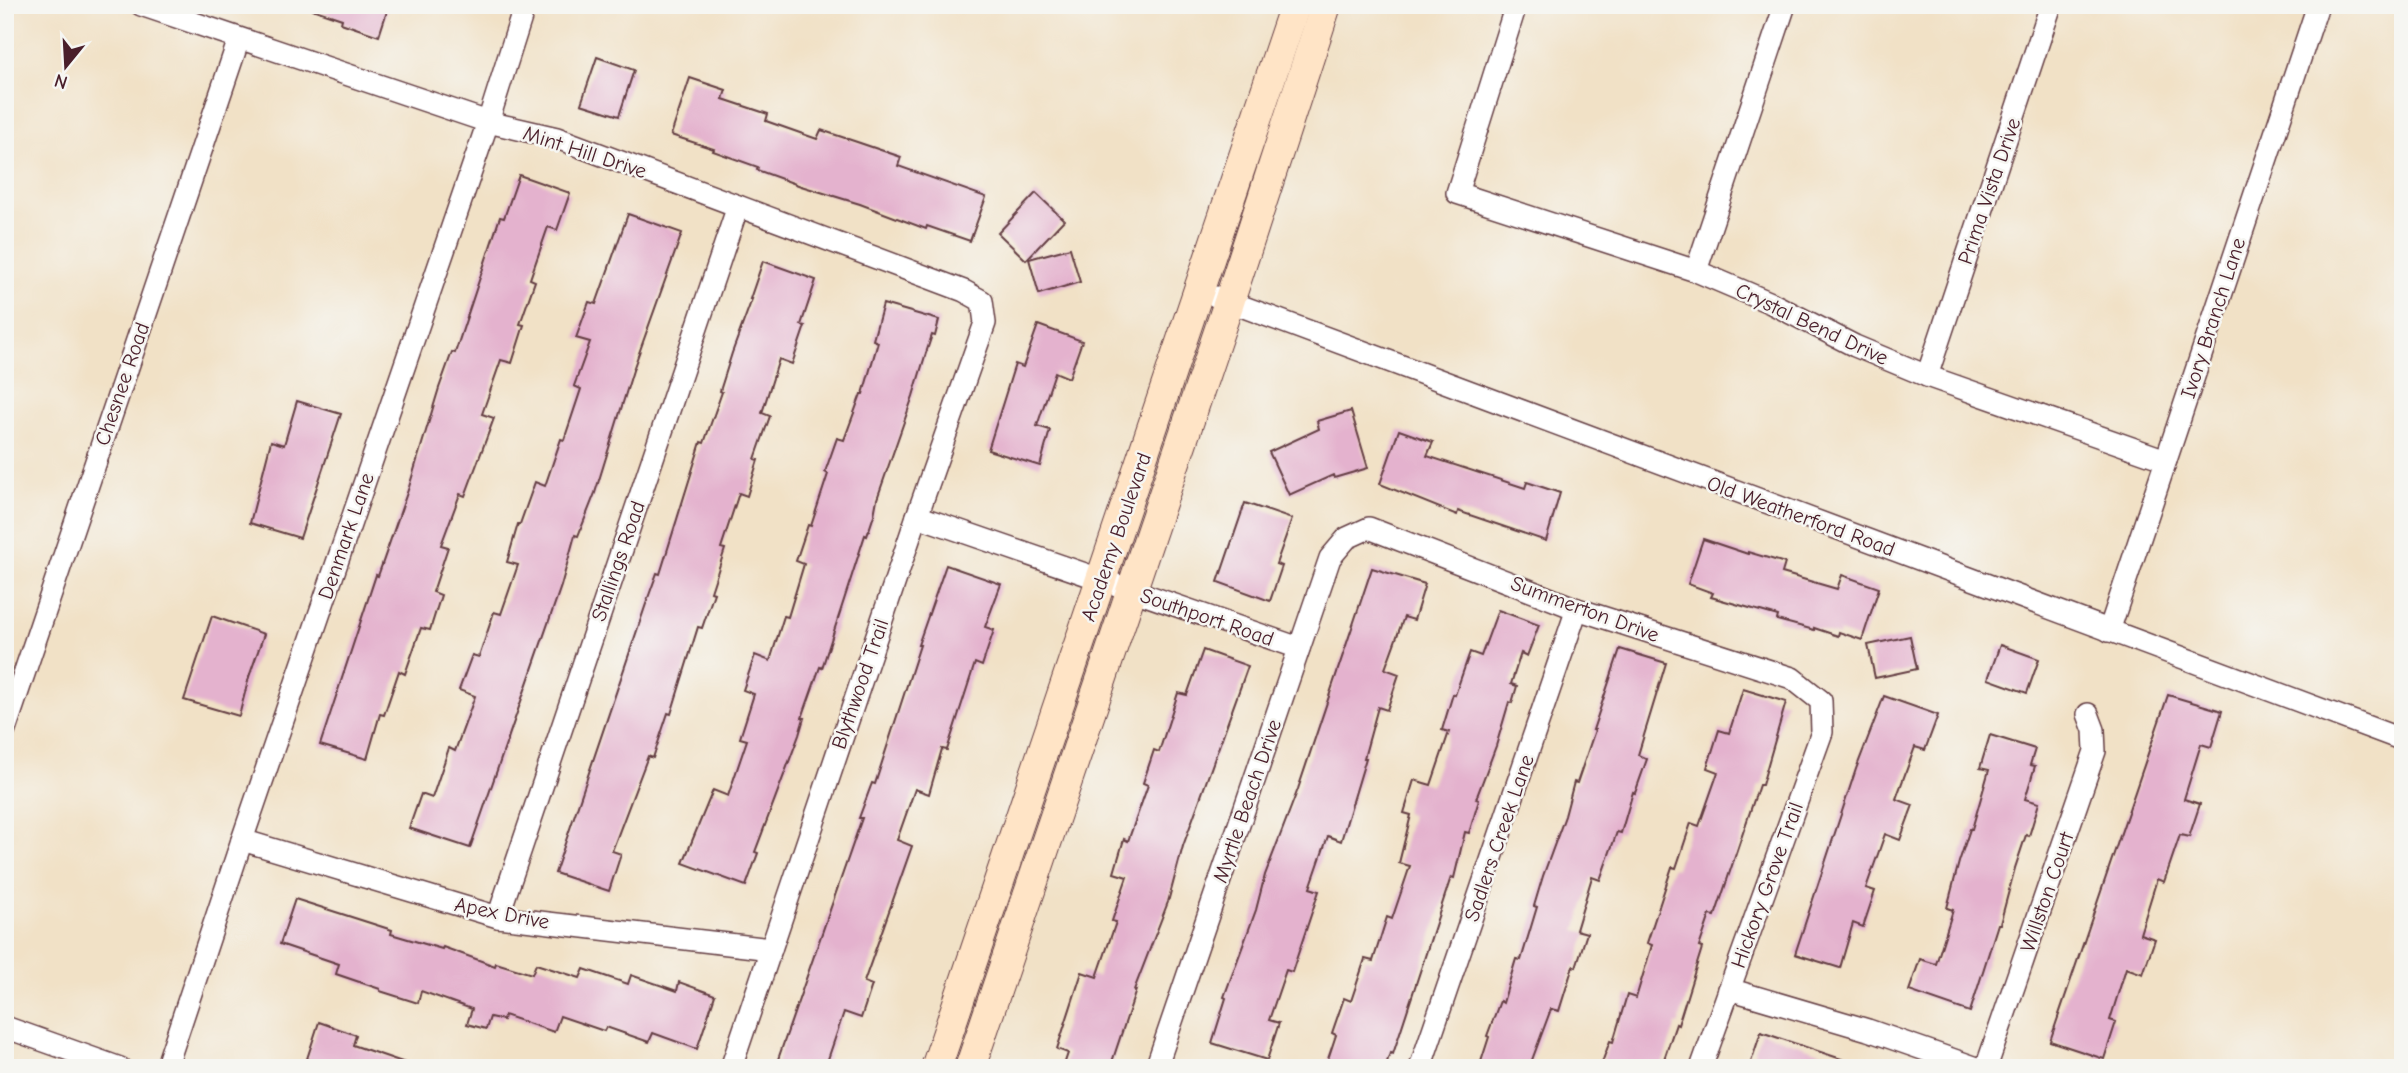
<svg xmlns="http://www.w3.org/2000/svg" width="2408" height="1073" font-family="'Comic Neue',sans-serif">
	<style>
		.building { fill: #e4b2ce }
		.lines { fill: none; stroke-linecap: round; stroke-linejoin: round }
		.street-casing { stroke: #633c42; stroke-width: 24 }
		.secondary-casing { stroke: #633c42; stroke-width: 32 }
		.street { stroke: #fff; stroke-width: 21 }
		.secondary { stroke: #ffe4c6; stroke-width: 30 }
		.labels { text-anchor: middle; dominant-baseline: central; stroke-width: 5; stroke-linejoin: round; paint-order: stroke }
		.street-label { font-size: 21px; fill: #4a1f2b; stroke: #f6f6f2 }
	</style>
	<rect width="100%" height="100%" fill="#f6f6f2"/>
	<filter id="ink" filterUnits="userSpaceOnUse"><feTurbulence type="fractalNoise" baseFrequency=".0143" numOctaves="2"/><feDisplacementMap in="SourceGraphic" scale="14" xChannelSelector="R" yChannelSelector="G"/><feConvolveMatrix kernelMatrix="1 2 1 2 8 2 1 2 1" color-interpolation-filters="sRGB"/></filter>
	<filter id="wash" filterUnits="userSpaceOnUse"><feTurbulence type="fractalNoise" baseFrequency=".00686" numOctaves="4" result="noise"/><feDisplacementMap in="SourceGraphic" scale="28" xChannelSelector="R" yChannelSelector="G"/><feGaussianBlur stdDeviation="1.57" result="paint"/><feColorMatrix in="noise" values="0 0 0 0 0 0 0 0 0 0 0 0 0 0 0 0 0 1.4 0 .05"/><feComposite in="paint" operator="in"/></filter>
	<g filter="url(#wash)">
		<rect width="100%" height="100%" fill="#f1e1c6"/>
		<g id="blocks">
			<g class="building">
				<path d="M312,5H389L379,36L341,23L342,19L312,9Z"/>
				<path d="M597,57L634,70L619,116L581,104Z"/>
				<path d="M690,78L726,90L723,99L768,114L766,121L817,139L821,130L857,142L901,157L898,166L986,197L970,241L927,226L926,229L860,204L801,186L757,170L758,167L713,151L714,149L671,135Z"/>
				<path d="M519,175L570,193L557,230L548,227L530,279L535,281L520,324L524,325L512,363L501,360L482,414L494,418L465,496L460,494L441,545L448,547L433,592L441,595L430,630L421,628L405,674L399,671L384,715L380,714L367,759L320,745L376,575L378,576L409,487L439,388L452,352L455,353L500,217L504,218Z"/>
				<path d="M1036,193L1064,220L1026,260L998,233Z"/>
				<path d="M628,214L682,233L634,367L595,493L578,536L575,535L561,586L470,848L409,828L421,794L432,798L449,748L455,751L475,696L459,690L472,655L479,657L494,612L501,614L518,565L507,562L518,524H520L535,482L545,486L561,439L564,440L581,389L574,386L590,342L576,338L589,302L596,304Z"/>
				<path d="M1070,248L1080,282L1039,294L1029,259Z"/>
				<path d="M763,261L816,280L801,325L805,326L792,364L779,359L762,413L770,416L755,459L758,460L747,496L739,493L721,548L725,549L711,592L714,593L702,628L698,627L671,714L668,713L653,758L648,756L612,851L621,854L609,891L555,873L648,598L657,573L660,574L701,442L704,443L722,392L720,391L732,353L752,299H750Z"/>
				<path d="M883,304L939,320L935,336L932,335L925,356L913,396L877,499L874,515L867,536L865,535L822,668L820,667L802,718H804L799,735L755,852L758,853L746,886L683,863L713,790L728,796L747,740L740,738L754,694L743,690L755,655L770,661L784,616L788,617L804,564L796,561L808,525L811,526L828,474L825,472L837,438L844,440L861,394H863L878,342L873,340Z"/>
				<path d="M1038,325L1082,341L1069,378L1055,372L1037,426L1050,430L1040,466L988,450L1015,364L1023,367Z"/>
				<path d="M297,401L341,414L300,538L250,523L271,441L284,445Z"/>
				<path d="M1351,411L1368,468L1334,478L1333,475L1289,495L1269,452L1319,429L1317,421Z"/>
				<path d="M1399,430L1433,442L1427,456L1525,488L1527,482L1560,493L1546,541L1458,511L1457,515L1380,484Z"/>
				<path d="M1245,503L1292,519L1276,564L1282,566L1270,601L1218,582Z"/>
				<path d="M1703,539L1748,554V552L1785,563L1782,573L1837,589L1842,575L1879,588L1862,640L1839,632L1838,636L1814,628V630L1777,620L1778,616L1711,597L1713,593L1688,584Z"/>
				<path d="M946,565L1001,584L985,627L994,630L982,666L975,663L947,750L942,749L929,794L915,789L897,840L912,846L864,982L872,985L861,1018L844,1012L825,1068H775L862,818H859L872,783L875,784L920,645H918Z"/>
				<path d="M1372,568L1425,584L1414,620L1404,617L1385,669L1399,674L1387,710L1378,707L1364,758H1366L1341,841L1328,836L1310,888L1319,891L1292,972L1286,970L1269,1020L1279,1023L1267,1060L1212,1043L1226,998L1224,997L1256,910L1265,875L1298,789Z"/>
				<path d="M1498,610L1539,625L1527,656L1521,653L1511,684L1517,686L1512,703L1509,702L1496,746L1476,799L1479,800L1469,833L1465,832L1454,878L1451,877L1393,1054L1390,1053L1385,1068H1325L1336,1035L1332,1033L1344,998L1351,1001L1365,959L1373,961L1387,917L1392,919L1410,866L1399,863L1411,815L1404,813L1414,780L1431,785L1449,732L1442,730L1453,694L1455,695L1470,652L1481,656Z"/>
				<path d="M212,616L264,634L249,677L239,716L184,700Z"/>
				<path d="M1910,636L1917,669L1875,678L1868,645Z"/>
				<path d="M2000,645L2039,659L2027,693L1988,679Z"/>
				<path d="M1620,649L1666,663L1638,755L1647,759L1635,793L1633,792L1621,833L1617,832L1600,880L1592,877L1576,930L1587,933L1576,967L1573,966L1559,1011L1551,1009L1529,1068H1479L1489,1037L1487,1036L1500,1001L1503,1003L1516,959L1521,960L1537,907L1534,906L1543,876L1565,816L1574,782L1577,783L1595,730H1593Z"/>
				<path d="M1203,650L1248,666L1183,846L1168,902L1134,990H1136L1110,1068H1063L1068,1053L1057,1049L1082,972L1097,977L1116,922L1112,921L1127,877L1114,873L1124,839L1128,841L1148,785L1143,783L1154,750L1159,752L1178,693L1187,695Z"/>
				<path d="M1743,689L1786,702L1762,785H1759L1715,916L1710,915L1699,947L1702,948L1678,1025L1676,1024L1661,1068H1600L1610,1041L1613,1042L1627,995L1636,998L1652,945L1647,943L1672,867L1676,868L1691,823L1699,826L1718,772L1707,768L1719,730L1729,733Z"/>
				<path d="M2168,695L2222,711L2211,747L2201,744L2184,799L2200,804L2189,837L2180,835L2164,882L2157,879L2140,934L2155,939L2143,974L2126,968L2110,1020L2116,1022L2104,1059L2050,1041Z"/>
				<path d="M1884,696L1938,715L1925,750L1915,747L1896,799L1913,805L1900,840L1885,834L1866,888L1875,891L1863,927L1853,923L1840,968L1795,954L1856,769Z"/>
				<path d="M1990,735L2035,749L2030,765L2035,766L2025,799L2039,803L2029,836L2026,835L2015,868L2000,924H1998L1970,1012L1909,991L1920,959L1936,964L1953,910L1947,908L1959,862L1970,829H1972L1989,770L1980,768Z"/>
				<path d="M295,899L392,930L391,934L442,949L443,947L495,966L496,963L532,974L536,964L580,978L584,969L628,984L631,975L677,991L679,982L715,995L697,1049L653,1033L649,1042L606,1027L604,1031L560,1016L554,1032L504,1015L503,1020L490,1017L486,1029L467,1024L472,1009L421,991L418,1003L380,991V989L336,974L339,964L280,944Z"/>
				<path d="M319,1022L356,1035L353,1045L411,1065V1068H304Z"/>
				<path d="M1761,1032L1859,1065L1858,1068H1749Z"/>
			</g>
		</g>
	</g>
	<g filter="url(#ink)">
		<use href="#blocks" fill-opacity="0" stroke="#633c42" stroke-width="2"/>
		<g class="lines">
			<g class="street-casing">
				<g id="street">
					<path d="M141,5L488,122L557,138L964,291L982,301L985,323L917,516L731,1068"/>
					<path d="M1516,5L1457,193L1696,271L1771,303L1855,346L1927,376L2166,460"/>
					<path d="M1696,271L1785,5"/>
					<path d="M1217,297L2403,740"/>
					<path d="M1927,376L2051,5"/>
					<path d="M917,516L1299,648"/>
					<path d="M2109,631L2318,5"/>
					<path d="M5,730L239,39"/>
					<path d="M242,840L498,917L771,949"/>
					<path d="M498,917L738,206"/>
					<path d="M1729,989L1868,1030L1977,1068"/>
					<path d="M5,1027L120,1068"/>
					<path d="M166,1068L242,840L488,122L525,5"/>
					<path d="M1156,1068L1330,558L1347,538L1369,528L1577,609L1792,678L1821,701L1822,732L1701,1068"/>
					<path d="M1420,1068L1577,609"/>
					<path d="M1986,1068L2095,751L2094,730L2088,714"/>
				</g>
			</g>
			<g class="secondary-casing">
				<g id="secondary">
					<path d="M936,1068L1295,5"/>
					<path d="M970,1068L1229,302L1326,5"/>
				</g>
			</g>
			<use href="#street" class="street"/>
			<use href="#secondary" class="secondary"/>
		</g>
	</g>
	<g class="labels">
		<g class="street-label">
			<text transform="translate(585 152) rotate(18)">Mint Hill Drive</text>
			<text transform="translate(1989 191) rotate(-71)">Prima Vista Drive</text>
			<text transform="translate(2213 318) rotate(-72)">Ivory Branch Lane</text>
			<text transform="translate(1812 324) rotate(25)">Crystal Bend Drive</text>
			<text transform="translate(122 384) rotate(-71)">Chesnee Road</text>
			<text transform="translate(1801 516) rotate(20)">Old Weatherford Road</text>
			<text transform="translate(346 536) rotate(-71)">Denmark Lane</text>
			<text transform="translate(1116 537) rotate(-71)">Academy Boulevard</text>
			<text transform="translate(618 561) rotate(-71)">Stallings Road</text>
			<text transform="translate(1585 609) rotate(20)">Summerton Drive</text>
			<text transform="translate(1207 617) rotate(19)">Southport Road</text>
			<text transform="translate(860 684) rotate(-71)">Blythwood Trail</text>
			<text transform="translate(1247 801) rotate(-71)">Myrtle Beach Drive</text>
			<text transform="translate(1499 838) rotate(-71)">Sadlers Creek Lane</text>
			<text transform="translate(1767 885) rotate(-70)">Hickory Grove Trail</text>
			<text transform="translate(2047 892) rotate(-71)">Willston Court</text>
			<text transform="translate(502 913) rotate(11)">Apex Drive</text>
		</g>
	</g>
	<rect width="2408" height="1073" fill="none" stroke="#f6f6f2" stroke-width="28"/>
	<g transform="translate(66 66) rotate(198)" stroke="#f6f6f2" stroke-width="5" paint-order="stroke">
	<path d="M0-5L12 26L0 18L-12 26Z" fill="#4a1f2b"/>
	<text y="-10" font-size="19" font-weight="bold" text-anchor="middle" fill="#4a1f2b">N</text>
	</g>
</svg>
